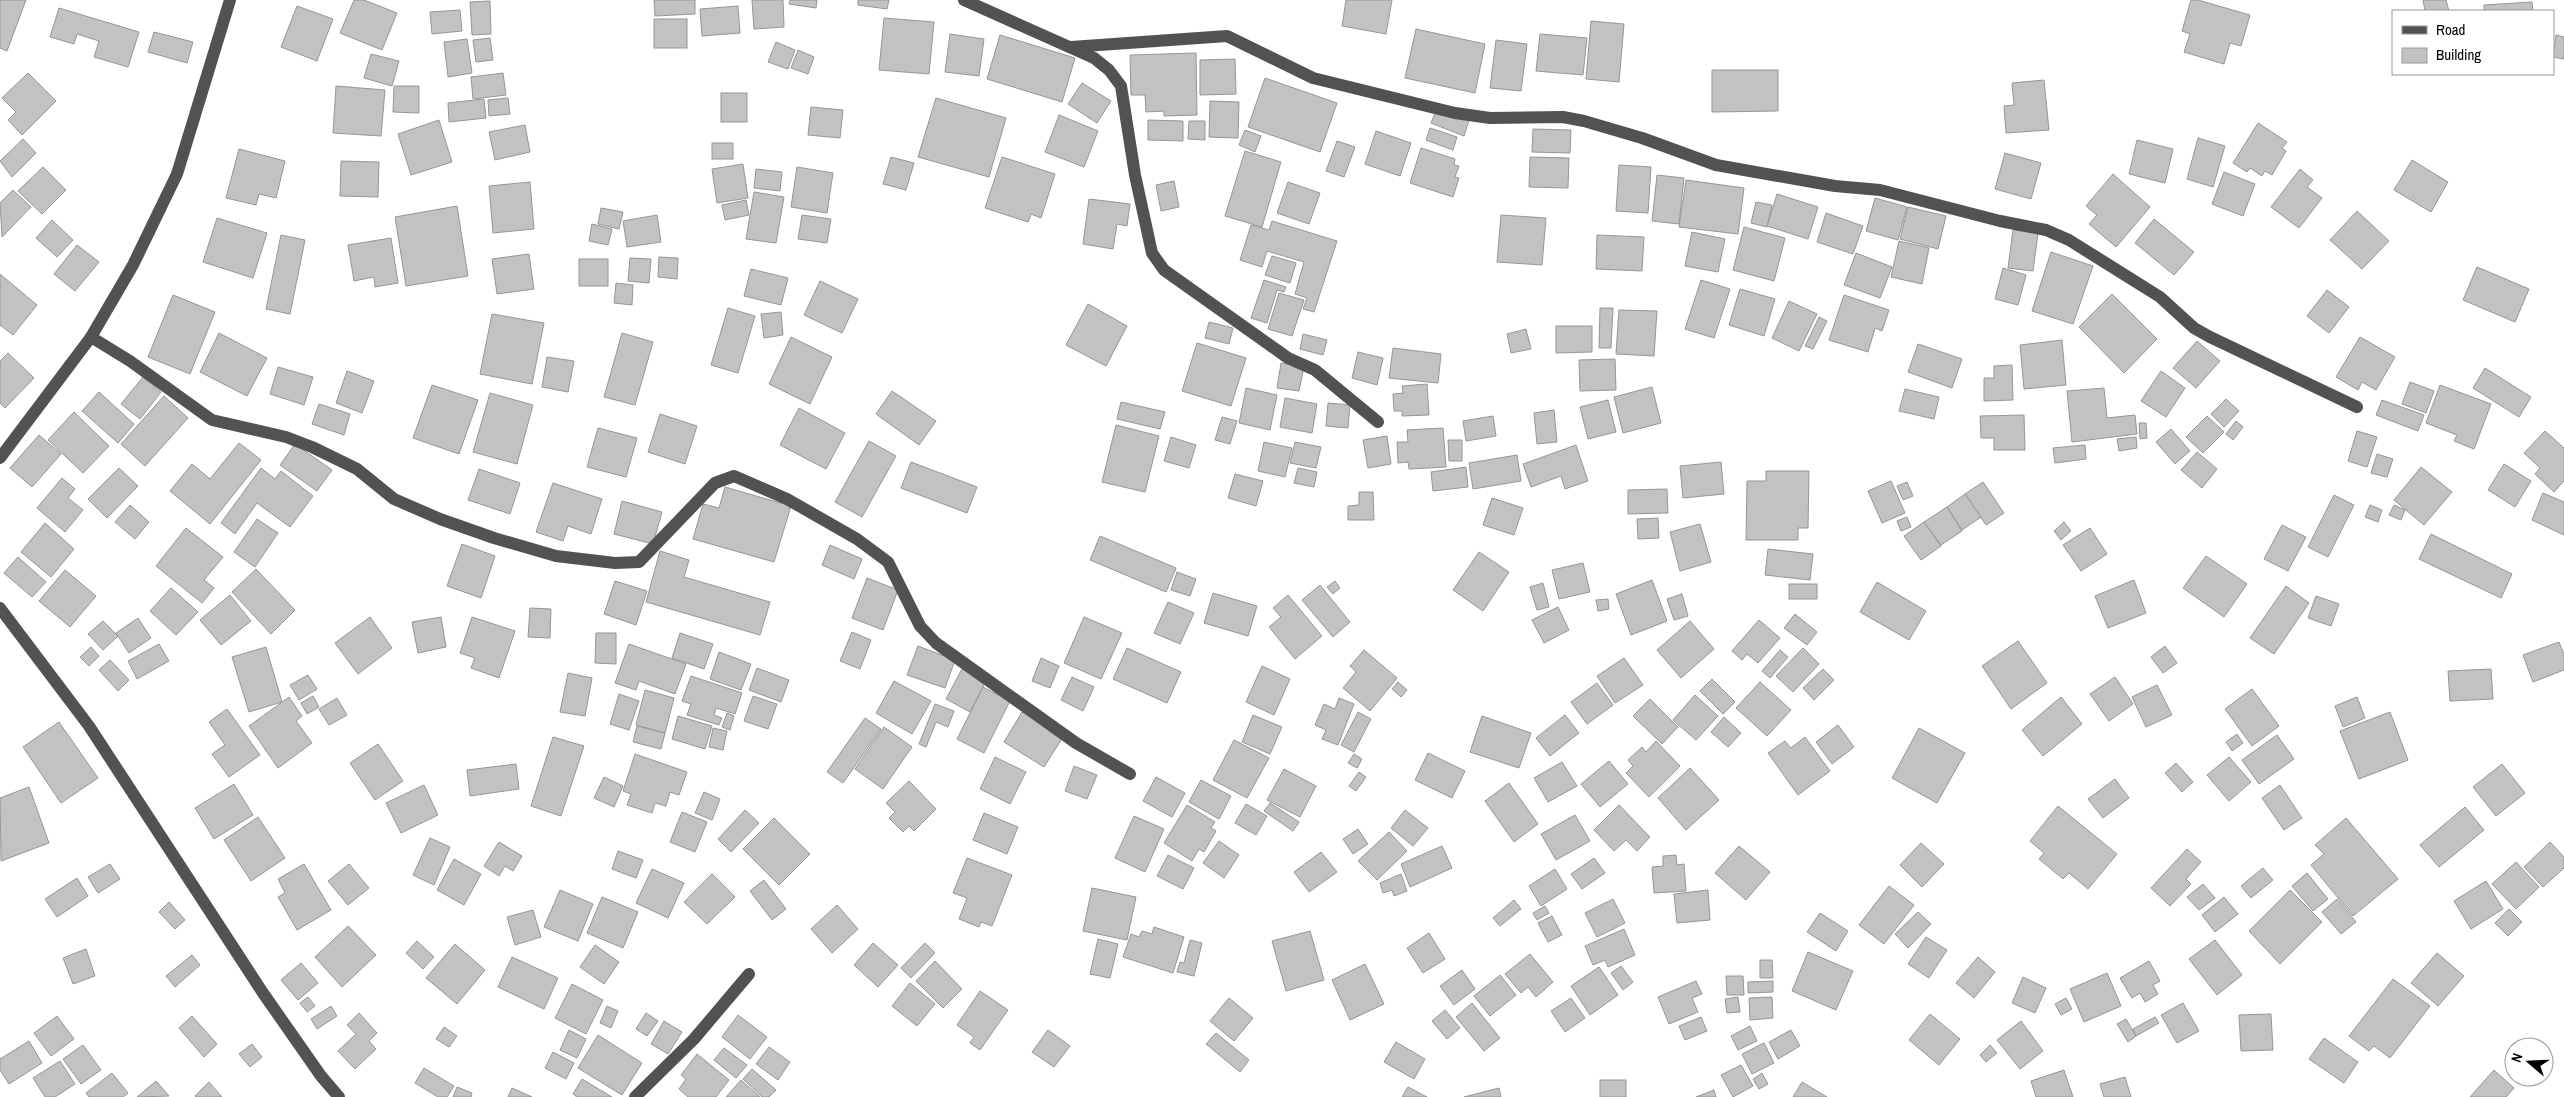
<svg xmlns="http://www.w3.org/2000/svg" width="2564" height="1097" font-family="'Archivo Narrow',sans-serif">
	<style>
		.building { fill: #c2c2c2; stroke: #969696 }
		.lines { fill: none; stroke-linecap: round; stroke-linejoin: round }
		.minor { stroke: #525252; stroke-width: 12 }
	</style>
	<rect width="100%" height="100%" fill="#fff"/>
	<g class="building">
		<path d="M0,0H26L7,51L0,48Z"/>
		<path d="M354,0H364L397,13L382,50L340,33Z"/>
		<path d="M654,0H695V14L655,16Z"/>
		<path d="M752,0H783L784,27L754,29Z"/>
		<path d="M790,0H817L816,8L789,4Z"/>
		<path d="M858,0H889L887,9L858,5Z"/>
		<path d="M1346,0H1392L1386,34L1342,26Z"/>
		<path d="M2191,0H2198L2250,15L2241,46L2230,43L2224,64L2184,52L2190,34L2182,31Z"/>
		<path d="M2423,0H2446L2449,11H2425Z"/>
		<path d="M490,1L491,34L472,35L470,2Z"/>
		<path d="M2532,2L2533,11H2484V5Z"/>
		<path d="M297,6L333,19L317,61L281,47Z"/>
		<path d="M738,6L740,33L702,36L700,9Z"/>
		<path d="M59,8L139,32L128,67L94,57L99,41L77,34L74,44L50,37Z"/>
		<path d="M460,10L462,31L432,34L430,12Z"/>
		<path d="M884,18L934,22L929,74L879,70Z"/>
		<rect x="654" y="19" width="33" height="29"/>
		<path d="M1591,21L1624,24L1619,82L1586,79Z"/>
		<path d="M1416,29L1485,44L1475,93L1405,78Z"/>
		<path d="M154,32L193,42L187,63L148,52Z"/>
		<path d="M950,34L984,39L979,76L945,72Z"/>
		<path d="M1540,34L1587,38L1583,75L1536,71Z"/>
		<path d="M1000,35L1075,58L1062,102L987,79Z"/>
		<path d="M2556,35L2564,37V59L2553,57Z"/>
		<path d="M490,38L493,60L476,62L473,40Z"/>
		<path d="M467,39L472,73L448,77L444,42Z"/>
		<path d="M1496,40L1527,44L1521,91L1490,88Z"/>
		<path d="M776,42L795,50L788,69L768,62Z"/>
		<path d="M798,50L814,57L808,74L791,68Z"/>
		<path d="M1196,53L1197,115L1164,116V111L1146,112L1145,95H1131L1130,55Z"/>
		<path d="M371,54L399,61L392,86L364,78Z"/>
		<path d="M1235,59L1236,94L1200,95V60Z"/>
		<path d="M1712,70H1778V111L1712,112Z"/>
		<path d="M28,73L56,101L22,135L8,120L16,112L2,98Z"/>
		<path d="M503,73L506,95L473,99L471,77Z"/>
		<path d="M1265,78L1337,103L1320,152L1248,127Z"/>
		<path d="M2044,80L2049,130L2006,133L2004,106L2014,105L2012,83Z"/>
		<path d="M1082,83L1111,101L1097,123L1068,104Z"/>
		<path d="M336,86L385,90L381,136L333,133Z"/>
		<path d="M394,86H419V113L393,112Z"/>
		<rect x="721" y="93" width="26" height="29"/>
		<path d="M508,98L510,114L489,116L488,100Z"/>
		<path d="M936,98L1006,118L989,177L918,157Z"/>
		<path d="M484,99L486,118L449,122L448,103Z"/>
		<path d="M1210,101L1239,102L1238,138L1209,137Z"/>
		<path d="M811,107L843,110L840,138L808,135Z"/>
		<path d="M1437,108L1469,120L1464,136L1431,123Z"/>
		<path d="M1059,115L1098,131L1084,167L1045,152Z"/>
		<path d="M439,120L452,162L411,175L398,134Z"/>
		<path d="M1148,120L1183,121V141L1148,140Z"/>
		<path d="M1189,121H1205V140L1188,139Z"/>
		<path d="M2258,123L2287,142L2282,148L2286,151L2272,175L2265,171L2262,176L2250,168L2247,172L2233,163Z"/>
		<path d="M525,125L530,152L495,160L489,132Z"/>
		<path d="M1430,128L1457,137L1453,150L1426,140Z"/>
		<path d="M1533,129L1571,130L1570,153L1532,152Z"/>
		<path d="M1245,130L1261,136L1255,152L1239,145Z"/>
		<path d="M1376,131L1411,143L1400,176L1365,164Z"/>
		<path d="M2198,138L2225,146L2213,187L2187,179Z"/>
		<path d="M23,139L36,153L12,177L0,161Z"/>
		<path d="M2137,140L2173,149L2165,183L2129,174Z"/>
		<path d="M1337,141L1355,147L1344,177L1326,171Z"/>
		<rect x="712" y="143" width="21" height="16"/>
		<path d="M1421,148L1455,159L1454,165L1459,166L1455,177L1459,178L1453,197L1410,183Z"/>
		<path d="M239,149L285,161L276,198L259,194L256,205L226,198Z"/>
		<path d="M1245,151L1281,162L1262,227L1225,216Z"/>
		<path d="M2005,153L2041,163L2031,199L1995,189Z"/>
		<path d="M891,157L914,163L906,190L883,184Z"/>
		<path d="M1002,157L1055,174L1041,218L1031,214L1028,222L985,208Z"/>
		<path d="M1530,157L1569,158L1568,188L1529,187Z"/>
		<path d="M2412,160L2448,182L2431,212L2394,190Z"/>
		<path d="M341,161L379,162L378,197L340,196Z"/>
		<path d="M743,164L748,198L717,203L712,169Z"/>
		<path d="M1619,165L1651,167L1648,213L1616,211Z"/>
		<path d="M43,167L66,190L42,214L18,191Z"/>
		<path d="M797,167L833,173L827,213L791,207Z"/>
		<path d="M756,169L782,172L780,191L754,188Z"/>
		<path d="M2300,169L2313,180L2307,187L2322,198L2299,228L2271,207Z"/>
		<path d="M2224,172L2255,184L2243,216L2212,204Z"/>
		<path d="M2113,174L2150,207L2116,247L2089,224L2097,215L2086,206Z"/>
		<path d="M1657,175L1684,178L1679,224L1652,221Z"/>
		<path d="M1686,180L1744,188L1738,234L1679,227Z"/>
		<path d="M1174,181L1179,207L1161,211L1156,185Z"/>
		<path d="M530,182L534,229L493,233L489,186Z"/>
		<path d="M1288,182L1320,193L1309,224L1277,213Z"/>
		<path d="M13,190L31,207L2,237L0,203Z"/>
		<path d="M754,192L784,197L776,243L746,239Z"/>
		<path d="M1777,194L1818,207L1808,239L1767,226Z"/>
		<path d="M1875,198L1907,207L1898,240L1866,231Z"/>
		<path d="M1089,199L1130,204L1127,226L1117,224L1113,249L1083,244Z"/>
		<path d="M746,200L749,215L725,220L722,205Z"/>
		<path d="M1756,202L1772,205L1767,227L1751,223Z"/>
		<path d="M457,206L468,276L406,286L395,217Z"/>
		<path d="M1908,207L1946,216L1938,249L1900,239Z"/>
		<path d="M601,208L623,212L619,229L598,224Z"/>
		<path d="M2357,211L2389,241L2362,269L2330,240Z"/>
		<path d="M1826,213L1863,226L1853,254L1817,242Z"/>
		<path d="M657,215L661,242L627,247L623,221Z"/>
		<path d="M802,215L831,219L827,243L798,239Z"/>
		<path d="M1501,215L1546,218L1542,265L1497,262Z"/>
		<path d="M217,218L267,233L253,278L203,262Z"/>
		<path d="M2154,219L2194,252L2174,275L2135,243Z"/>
		<path d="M52,220L73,240L57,257L36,238Z"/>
		<path d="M1272,221L1337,241L1314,312L1303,309L1307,298L1295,294L1304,262L1267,251L1262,267L1240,260L1251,225L1269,230Z"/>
		<path d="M592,224L612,229L608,245L589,241Z"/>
		<path d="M1744,227L1785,238L1774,281L1733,270Z"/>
		<path d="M2013,230L2038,233L2033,271L2008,268Z"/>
		<path d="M1692,232L1725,239L1718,272L1685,266Z"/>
		<path d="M281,235L305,240L290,314L266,309Z"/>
		<path d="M1597,235L1644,237L1642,271L1596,269Z"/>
		<path d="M391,238L398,283L375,287L374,277L354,281L348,245Z"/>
		<path d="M1899,241L1929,248L1922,284L1891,277Z"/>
		<path d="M77,245L99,262L75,291L54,274Z"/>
		<path d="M2051,252L2093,266L2073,324L2032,311Z"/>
		<path d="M1856,253L1892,267L1880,298L1844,285Z"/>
		<path d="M529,254L534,289L497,294L492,259Z"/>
		<path d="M1272,256L1296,263L1290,283L1265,275Z"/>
		<path d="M659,257L678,258L677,279L658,277Z"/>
		<path d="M630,258L651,259L649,283L628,281Z"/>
		<rect x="579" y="259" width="29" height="27"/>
		<path d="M2477,267L2529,289L2515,322L2463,300Z"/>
		<path d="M2003,268L2026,275L2018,305L1995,299Z"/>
		<path d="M751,269L788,278L781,305L744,296Z"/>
		<path d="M0,274L37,305L13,335L0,325Z"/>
		<path d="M1264,280L1286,287L1284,292L1277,290L1267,323L1251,318Z"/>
		<path d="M1701,280L1730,289L1714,338L1685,329Z"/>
		<path d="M820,281L858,299L842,333L804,315Z"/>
		<path d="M616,283L633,285L632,305L614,303Z"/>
		<path d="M1740,289L1775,299L1764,336L1729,325Z"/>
		<path d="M2327,290L2349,307L2329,333L2307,316Z"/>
		<path d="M1279,293L1304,300L1292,336L1268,329Z"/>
		<path d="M2112,294L2157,339L2124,373L2079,327Z"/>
		<path d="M173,295L215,312L190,374L148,357Z"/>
		<path d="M1844,295L1889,310L1882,331L1875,328L1868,352L1829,340Z"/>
		<path d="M1789,301L1817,314L1799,351L1772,338Z"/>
		<path d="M1088,304L1127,326L1106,366L1066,345Z"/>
		<path d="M728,308L755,316L738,373L711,365Z"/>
		<path d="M1600,308H1613L1611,348H1599Z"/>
		<path d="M1619,310L1657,311L1654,356L1616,354Z"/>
		<path d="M781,312L783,335L764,338L761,314Z"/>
		<path d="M492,314L544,323L532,384L480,374Z"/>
		<path d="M1819,317L1827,321L1813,349L1805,346Z"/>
		<path d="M1209,322L1233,328L1229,344L1205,338Z"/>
		<path d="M1556,326H1592V352L1556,353Z"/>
		<path d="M1526,329L1531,349L1511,353L1507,334Z"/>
		<path d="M219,333L267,358L247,396L200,372Z"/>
		<path d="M622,333L653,342L635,405L604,397Z"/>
		<path d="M1303,334L1327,340L1323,355L1300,349Z"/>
		<path d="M791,337L832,357L810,404L769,384Z"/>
		<path d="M2360,337L2395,357L2376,390L2362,382L2358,390L2336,377Z"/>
		<path d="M2062,340L2066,385L2024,389L2020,345Z"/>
		<path d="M2197,341L2220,361L2196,388L2173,368Z"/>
		<path d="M1197,343L1246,358L1231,406L1182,391Z"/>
		<path d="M1918,344L1962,359L1952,388L1908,372Z"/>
		<path d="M1393,348L1441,354L1438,383L1389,378Z"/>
		<path d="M1358,352L1383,358L1377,385L1352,378Z"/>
		<path d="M8,353L34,378L5,408L0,403V361Z"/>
		<path d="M547,357L574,361L568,392L542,387Z"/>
		<path d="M1615,359L1616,390L1580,391L1579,360Z"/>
		<path d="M1281,363L1304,367L1299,391L1277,388Z"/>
		<path d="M2012,365L2013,400L1984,401V378H1994V366Z"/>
		<path d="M278,367L313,377L304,405L270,394Z"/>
		<path d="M2485,368L2531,397L2519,417L2473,388Z"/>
		<path d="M347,371L374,381L362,413L336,403Z"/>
		<path d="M2161,371L2185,388L2166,417L2141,401Z"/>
		<path d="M143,377L161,392L140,419L121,404Z"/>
		<path d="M2410,382L2434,391L2426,413L2402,404Z"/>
		<path d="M1427,384L1429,415L1402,416V411H1394L1393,394L1403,393L1402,386Z"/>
		<path d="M432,385L478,400L459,454L413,438Z"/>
		<path d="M2440,385L2491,404L2474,449L2454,441L2457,435L2426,423Z"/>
		<path d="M1652,387L1661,423L1623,433L1614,397Z"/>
		<path d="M1246,388L1277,395L1270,430L1239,423Z"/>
		<path d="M2104,388L2107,418L2135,415L2137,434L2072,442L2067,391Z"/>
		<path d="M1905,389L1939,397L1934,419L1899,411Z"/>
		<path d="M892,391L936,421L919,445L876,414Z"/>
		<path d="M99,392L134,424L118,443L82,411Z"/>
		<path d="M490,393L533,405L517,464L473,452Z"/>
		<path d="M164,396L188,418L145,466L121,444Z"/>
		<path d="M1285,398L1317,404L1312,433L1280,427Z"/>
		<path d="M2226,399L2239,411L2224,427L2211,414Z"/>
		<path d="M1608,400L1616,432L1588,439L1580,407Z"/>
		<path d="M2382,400L2424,415L2418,431L2376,415Z"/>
		<path d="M1121,402L1165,412L1160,429L1117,419Z"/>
		<path d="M1328,403L1350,405L1348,428L1326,426Z"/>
		<path d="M319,404L350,414L344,435L312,424Z"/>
		<path d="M799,408L845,433L826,469L780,445Z"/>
		<path d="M1554,410L1557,442L1537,444L1534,413Z"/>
		<path d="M74,412L109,446L83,473L48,440Z"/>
		<path d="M660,414L697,426L685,464L648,452Z"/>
		<path d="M2024,415L2025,450H1994V438H1981L1980,416Z"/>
		<path d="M1493,416L1496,436L1466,441L1463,421Z"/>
		<path d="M2207,416L2224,432L2203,453L2186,437Z"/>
		<path d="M1222,417L1237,421L1230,444L1215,440Z"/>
		<path d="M2236,421L2243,427L2233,440L2226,434Z"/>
		<path d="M2139,423H2146L2147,438L2140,439Z"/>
		<path d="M1116,425L1159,436L1145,492L1102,482Z"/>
		<path d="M598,428L637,438L626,477L587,467Z"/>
		<path d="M1443,428L1446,467L1409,469L1408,462L1398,463L1397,442H1408L1407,430Z"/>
		<path d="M2171,429L2190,451L2175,464L2156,442Z"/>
		<path d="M2357,431L2377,437L2367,467L2348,461Z"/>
		<path d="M2545,431L2564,448V481L2554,492L2535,474L2540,468L2524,453Z"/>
		<path d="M39,435L61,454L32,487L10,468Z"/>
		<path d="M1387,436L1391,464L1368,468L1363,440Z"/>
		<path d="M1171,437L1196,445L1189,468L1164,461Z"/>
		<path d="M2136,437L2137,448L2119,451L2117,439Z"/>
		<path d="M1448,440H1462V461H1449Z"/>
		<path d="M869,441L896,456L862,517L835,502Z"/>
		<path d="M1264,442L1292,448L1285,477L1258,471Z"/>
		<path d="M1295,442L1321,447L1316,468L1290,463Z"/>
		<path d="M239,443L261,460L210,524L170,491L192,464L210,479Z"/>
		<path d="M295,444L332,470L317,491L280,465Z"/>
		<path d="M1576,445L1588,481L1565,489L1561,476L1531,487L1523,464Z"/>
		<path d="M2085,445L2086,459L2055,463L2053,448Z"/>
		<path d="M2197,452L2217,469L2202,488L2181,470Z"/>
		<path d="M2377,454L2393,459L2387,477L2371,473Z"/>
		<path d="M1517,455L1521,481L1473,489L1469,463Z"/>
		<path d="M911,462L977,487L967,513L901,488Z"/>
		<path d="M1721,462L1724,494L1683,498L1680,466Z"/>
		<path d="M2504,464L2531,481L2515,507L2488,490Z"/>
		<path d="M1466,467L1468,487L1433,491L1431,472Z"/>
		<path d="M2421,467L2452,492L2424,525L2394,500Z"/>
		<path d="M119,468L138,486L107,518L88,499Z"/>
		<path d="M261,468L275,479L281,471L313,496L290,527L257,503L235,534L221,523Z"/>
		<path d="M1298,468L1317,472L1314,487L1294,483Z"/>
		<path d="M479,469L520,483L510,514L468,500Z"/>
		<path d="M1766,471H1809L1808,528H1798V540H1746L1747,481H1766Z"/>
		<path d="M1235,474L1263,481L1256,506L1228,498Z"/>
		<path d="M62,478L75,489L68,498L83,510L65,532L37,508Z"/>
		<path d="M1891,481L1905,513L1882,523L1868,491Z"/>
		<path d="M1907,482L1913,496L1903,500L1897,486Z"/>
		<path d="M1983,482L2004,513L1986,525L1965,494Z"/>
		<path d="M553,483L602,499L591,534L568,526L563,541L536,532Z"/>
		<path d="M725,487L791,506L774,562L693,539L703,504L719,508Z"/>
		<path d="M1667,489L1668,513L1628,514V490Z"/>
		<path d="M1359,492H1373L1374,520H1348V506L1359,505Z"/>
		<path d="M2543,493L2564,502V535L2532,520Z"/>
		<path d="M1965,494L1981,517L1962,530L1947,507Z"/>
		<path d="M2334,495L2354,505L2328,557L2308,547Z"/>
		<path d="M1492,498L1523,508L1514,535L1483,525Z"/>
		<path d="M622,501L662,512L653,544L614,534Z"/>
		<path d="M130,505L149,522L135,539L115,522Z"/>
		<path d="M2370,505L2382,510L2378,522L2365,517Z"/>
		<path d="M2394,505L2405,510L2401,520L2389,515Z"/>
		<path d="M1947,507L1962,531L1941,545L1924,522Z"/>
		<path d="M1907,517L1911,527L1901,531L1897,521Z"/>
		<path d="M1658,518L1659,538L1638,539L1637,519Z"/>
		<path d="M257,519L278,533L255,567L234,552Z"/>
		<path d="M1924,522L1941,546L1921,560L1904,536Z"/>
		<path d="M2064,522L2071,531L2061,540L2054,531Z"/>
		<path d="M45,523L74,549L51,577L21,552Z"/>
		<path d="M1700,524L1711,562L1680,571L1670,532Z"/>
		<path d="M2282,525L2306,537L2288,571L2264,559Z"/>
		<path d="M186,528L223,557L204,580L214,588L202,603L156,566Z"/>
		<path d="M2090,528L2107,554L2081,571L2063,545Z"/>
		<path d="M2431,534L2512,574L2501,598L2419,559Z"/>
		<path d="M1100,536L1176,568L1166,592L1090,560Z"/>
		<path d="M462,544L495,556L481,598L447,586Z"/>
		<path d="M830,545L862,559L854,579L822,565Z"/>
		<path d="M1768,549L1813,554L1810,580L1765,575Z"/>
		<path d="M660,551L689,560L684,577L770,602L760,635L646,602Z"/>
		<path d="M1479,552L1509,572L1483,611L1453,590Z"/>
		<path d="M2206,556L2247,584L2224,617L2183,588Z"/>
		<path d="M18,557L46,582L32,597L4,573Z"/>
		<path d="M1583,563L1590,592L1559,599L1552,570Z"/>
		<path d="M256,569L295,610L271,634L232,592Z"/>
		<path d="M65,570L96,596L70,627L39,601Z"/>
		<path d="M1177,572L1196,579L1190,596L1171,590Z"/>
		<path d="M867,578L898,590L883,630L852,618Z"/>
		<path d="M1652,580L1667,621L1631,635L1616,594Z"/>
		<path d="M2134,580L2146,613L2108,628L2095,596Z"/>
		<path d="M615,581L647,591L636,625L604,614Z"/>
		<path d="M1335,581L1340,588L1333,594L1327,587Z"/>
		<path d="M1877,582L1926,611L1909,640L1860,612Z"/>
		<path d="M1543,583L1549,607L1537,610L1530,587Z"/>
		<rect x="1789" y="584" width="28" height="15"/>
		<path d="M1320,585L1350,622L1333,637L1302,600Z"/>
		<path d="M2286,586L2309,603L2274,654L2250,638Z"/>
		<path d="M171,588L198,612L176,635L150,611Z"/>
		<path d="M1213,593L1257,606L1248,636L1204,623Z"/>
		<path d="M1682,594L1688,616L1674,620L1667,599Z"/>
		<path d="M230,595L251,621L221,645L200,620Z"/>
		<path d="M1288,595L1322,636L1295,659L1269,627L1281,617L1273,608Z"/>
		<path d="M2316,596L2339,604L2331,626L2308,618Z"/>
		<path d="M1608,599L1609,609L1598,611L1596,600Z"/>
		<path d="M1168,602L1194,613L1180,644L1154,633Z"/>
		<path d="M1558,607L1569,630L1544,643L1532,620Z"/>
		<path d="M530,608L551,609L550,638L528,637Z"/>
		<path d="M1795,614L1817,632L1807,645L1784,628Z"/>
		<path d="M370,617L392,648L358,674L335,643Z"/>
		<path d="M441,617L446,647L418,653L412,622Z"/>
		<path d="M472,617L515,631L499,678L471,668L475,658L460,653Z"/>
		<path d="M1084,617L1122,633L1101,679L1064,663Z"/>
		<path d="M138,618L151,638L129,653L116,633Z"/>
		<path d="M1759,620L1780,638L1758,663L1747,654L1742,660L1732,651Z"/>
		<path d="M103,621L118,636L103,650L88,634Z"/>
		<path d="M1690,621L1714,649L1681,678L1657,650Z"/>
		<path d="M852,632L871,640L860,669L840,661Z"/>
		<path d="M596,633H616V664L595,663Z"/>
		<path d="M680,633L713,644L704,669L672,658Z"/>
		<path d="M2018,641L2047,683L2011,709L1982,666Z"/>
		<path d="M2559,642L2564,654V670L2533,682L2523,655Z"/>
		<path d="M159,644L169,661L137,679L128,661Z"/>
		<path d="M629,644L686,664L675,694L639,681L636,690L615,683Z"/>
		<path d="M918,646L955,660L945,688L907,675Z"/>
		<path d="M2165,646L2177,663L2163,673L2151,657Z"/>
		<path d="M91,647L99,656L89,666L80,657Z"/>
		<path d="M266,647L282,702L249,712L232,657Z"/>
		<path d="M1127,648L1181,672L1167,703L1113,679Z"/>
		<path d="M1803,648L1819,664L1793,692L1776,676Z"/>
		<path d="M1364,650L1397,678L1370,711L1343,688L1356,672L1350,666Z"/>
		<path d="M1780,650L1788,657L1770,678L1762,671Z"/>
		<path d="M719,652L751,664L741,690L710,679Z"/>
		<path d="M1041,658L1059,666L1050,688L1032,681Z"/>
		<path d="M1624,658L1643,685L1615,703L1597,676Z"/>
		<path d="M110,660L129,680L118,691L99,670Z"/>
		<path d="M1262,666L1290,679L1274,715L1246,702Z"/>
		<path d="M963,667L987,679L970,712L946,699Z"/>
		<path d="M757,668L789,680L781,702L749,690Z"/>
		<path d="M1823,669L1834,680L1814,700L1803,688Z"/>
		<path d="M2491,669L2493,699L2450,701L2448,671Z"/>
		<path d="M568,673L592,678L585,716L560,712Z"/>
		<path d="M308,675L317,689L299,700L290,685Z"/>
		<path d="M691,676L742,693L735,714L716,708L714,715L722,718L719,725L687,715L691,704L682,701Z"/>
		<path d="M1072,677L1094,687L1083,711L1061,700Z"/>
		<path d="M2115,677L2133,704L2109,721L2090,694Z"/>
		<path d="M1712,679L1735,702L1723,714L1700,691Z"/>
		<path d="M894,681L931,701L912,734L876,713Z"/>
		<path d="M1398,682L1407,690L1401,697L1392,689Z"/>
		<path d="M1760,682L1791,710L1767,736L1736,708Z"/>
		<path d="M1597,683L1613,705L1587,724L1571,702Z"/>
		<path d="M2157,685L2172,715L2146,727L2132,697Z"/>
		<path d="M983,687L1010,701L984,753L957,739Z"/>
		<path d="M2252,689L2279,726L2252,746L2225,709Z"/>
		<path d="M645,690L674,698L665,733L636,725Z"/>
		<path d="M619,694L639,701L629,730L610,724Z"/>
		<path d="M1695,695L1718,716L1696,740L1673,720Z"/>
		<path d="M313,696L319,707L307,714L301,703Z"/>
		<path d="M753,696L777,704L768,729L744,721Z"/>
		<path d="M289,697L302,716L296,721L312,743L278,768L249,726Z"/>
		<path d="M2061,697L2082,724L2043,756L2022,730Z"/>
		<path d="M2357,697L2365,718L2343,727L2335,706Z"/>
		<path d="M337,698L347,715L329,725L319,709Z"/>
		<path d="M1339,698L1354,704L1338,745L1322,739L1326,730L1315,725L1324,704L1335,709Z"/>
		<path d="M1650,699L1678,727L1662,744L1633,716Z"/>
		<path d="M935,704L954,711L948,727L936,722L926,747L919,744Z"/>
		<path d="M227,709L260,755L229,777L212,754L225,745L209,722Z"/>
		<path d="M1022,712L1063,737L1044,767L1004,742Z"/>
		<path d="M1358,712L1371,719L1354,752L1341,745Z"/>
		<path d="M2390,712L2408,760L2359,779L2340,731Z"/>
		<path d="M727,713L734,716L730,730L722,727Z"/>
		<path d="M1253,715L1282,727L1270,754L1242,742Z"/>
		<path d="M1565,715L1579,733L1550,756L1536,738Z"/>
		<path d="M678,716L712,726L705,749L672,739Z"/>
		<path d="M1482,716L1531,733L1519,768L1470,752Z"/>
		<path d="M1724,717L1741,733L1728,747L1711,732Z"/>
		<path d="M865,718L881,729L843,783L827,772Z"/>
		<path d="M59,722L98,778L61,803L23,747Z"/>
		<path d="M1838,725L1854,747L1832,764L1816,742Z"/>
		<path d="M637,726L665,733L661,749L633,742Z"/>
		<path d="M884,727L912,747L883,789L855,769Z"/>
		<path d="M713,728L727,731L723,750L709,747Z"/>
		<path d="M1919,728L1965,753L1937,803L1892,778Z"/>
		<path d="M2237,734L2243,743L2232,751L2226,742Z"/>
		<path d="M2277,735L2294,759L2259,784L2242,760Z"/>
		<path d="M553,737L584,746L561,816L531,806Z"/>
		<path d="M1805,737L1830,771L1798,795L1768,753L1785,741L1791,748Z"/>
		<path d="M1234,740L1269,758L1247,798L1213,780Z"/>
		<path d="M1656,741L1680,766L1649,797L1626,773L1633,766L1628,760L1642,747L1646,752Z"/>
		<path d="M378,744L403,781L375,800L350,763Z"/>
		<path d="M1428,753L1465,771L1452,798L1415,780Z"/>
		<path d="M635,754L687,772L679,795L670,792L666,806L655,803L652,813L627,805L631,794L623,791Z"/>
		<path d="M1354,754L1362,759L1357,768L1348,763Z"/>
		<path d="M995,757L1026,772L1010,804L980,789Z"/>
		<path d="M2229,757L2251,782L2229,801L2207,775Z"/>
		<path d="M1609,761L1628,784L1600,807L1581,784Z"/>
		<path d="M1562,762L1577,786L1548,802L1534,778Z"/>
		<path d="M2176,763L2193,782L2182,792L2165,773Z"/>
		<path d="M516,764L519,789L470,796L467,770Z"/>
		<path d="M2502,764L2525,793L2496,816L2473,787Z"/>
		<path d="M1074,766L1097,775L1087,799L1065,791Z"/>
		<path d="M1690,768L1719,800L1686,830L1658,798Z"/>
		<path d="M1284,769L1316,786L1300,817L1267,800Z"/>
		<path d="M1359,772L1366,777L1356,791L1349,786Z"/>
		<path d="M604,777L623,786L614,807L594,798Z"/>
		<path d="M1156,777L1185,793L1172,817L1143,801Z"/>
		<path d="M2115,779L2129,798L2103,818L2088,799Z"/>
		<path d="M1201,780L1231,796L1219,819L1189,802Z"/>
		<path d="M909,781L936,809L914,831L909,826L903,832L889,818L895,812L886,803Z"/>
		<path d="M1509,783L1538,824L1514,842L1485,801Z"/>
		<path d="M234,784L253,815L214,839L195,808Z"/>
		<path d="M424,785L438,815L401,833L386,803Z"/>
		<path d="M2280,785L2302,818L2284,830L2262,798Z"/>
		<path d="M29,787L49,843L1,861L0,798Z"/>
		<path d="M704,792L720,799L712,820L695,813Z"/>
		<path d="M1270,803L1299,822L1293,831L1264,811Z"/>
		<path d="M1246,804L1267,816L1256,835L1235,823Z"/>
		<path d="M1187,805L1215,822L1211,828L1216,831L1204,852L1199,849L1192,861L1164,843Z"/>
		<path d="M1619,805L1650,837L1637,851L1626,840L1614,851L1594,830Z"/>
		<path d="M2058,806L2117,854L2088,889L2069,873L2063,879L2039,859L2044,853L2030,841Z"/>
		<path d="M2465,807L2484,830L2439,867L2420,845Z"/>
		<path d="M745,810L759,823L731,852L718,839Z"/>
		<path d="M1405,810L1428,828L1413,846L1391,828Z"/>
		<path d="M682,812L707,822L695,852L670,842Z"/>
		<path d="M984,813L1018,827L1007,854L973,840Z"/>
		<path d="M1575,815L1590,841L1556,860L1541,834Z"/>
		<path d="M1134,816L1164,829L1145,872L1115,858Z"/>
		<path d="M258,817L285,858L251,881L224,840Z"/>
		<path d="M774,818L810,854L779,885L743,849Z"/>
		<path d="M2346,818L2398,879L2353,916L2311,865L2324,854L2315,845Z"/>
		<path d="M1358,829L1368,844L1353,854L1343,839Z"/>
		<path d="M1389,832L1407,851L1377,880L1358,861Z"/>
		<path d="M430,838L450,847L434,885L413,875Z"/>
		<path d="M1219,841L1239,855L1224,878L1203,863Z"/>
		<path d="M499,842L522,856L513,871L505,866L499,876L484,866Z"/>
		<path d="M2550,842L2564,857V868L2543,887L2524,867Z"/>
		<path d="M1921,843L1944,864L1922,887L1900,865Z"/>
		<path d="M1442,846L1452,868L1410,887L1401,864Z"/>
		<path d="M1739,846L1770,872L1746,900L1715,873Z"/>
		<path d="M2187,849L2201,862L2186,879L2191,884L2170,906L2151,888Z"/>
		<path d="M618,851L643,860L636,878L612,869Z"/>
		<path d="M1321,852L1337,872L1309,892L1294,872Z"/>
		<path d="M1168,855L1194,868L1183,889L1157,876Z"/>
		<path d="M1676,855L1677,865L1684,864L1686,891L1654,893L1652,867L1663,866V856Z"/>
		<path d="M967,858L1012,875L992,926L981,922L979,927L959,919L967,898L953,893Z"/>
		<path d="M1594,858L1605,873L1582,889L1571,874Z"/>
		<path d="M454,859L481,874L464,905L437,890Z"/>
		<path d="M2516,862L2539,887L2516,909L2492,884Z"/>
		<path d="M110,864L120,879L98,893L88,877Z"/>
		<path d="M304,864L331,910L297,930L278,897L285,893L278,879Z"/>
		<path d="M349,864L369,888L348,905L328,881Z"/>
		<path d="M2263,868L2273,880L2251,898L2241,886Z"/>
		<path d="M652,869L684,883L668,918L636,903Z"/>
		<path d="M1555,869L1567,889L1541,906L1529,886Z"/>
		<path d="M2307,873L2328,899L2313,911L2292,886Z"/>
		<path d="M712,874L735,897L707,924L684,902Z"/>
		<path d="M1401,874L1407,891L1394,896L1392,890L1383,893L1380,883Z"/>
		<path d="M77,878L88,896L57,917L45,899Z"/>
		<path d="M764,880L786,909L772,920L750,891Z"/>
		<path d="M2486,881L2503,909L2471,929L2454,901Z"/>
		<path d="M2203,884L2215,898L2199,910L2187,897Z"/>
		<path d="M1889,886L1914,905L1884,944L1859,925Z"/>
		<path d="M1092,888L1136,897L1127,940L1083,931Z"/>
		<path d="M560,890L593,904L578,941L544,927Z"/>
		<path d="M1708,890L1710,920L1677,923L1674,894Z"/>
		<path d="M2290,890L2322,922L2280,964L2249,931Z"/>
		<path d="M602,897L638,912L623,948L587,933Z"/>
		<path d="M2224,897L2238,914L2215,932L2202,915Z"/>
		<path d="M1613,899L1625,923L1597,937L1585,913Z"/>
		<path d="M2337,899L2356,922L2341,934L2322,912Z"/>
		<path d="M1514,900L1521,909L1500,926L1493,918Z"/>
		<path d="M169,902L185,920L175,929L159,912Z"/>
		<path d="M837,905L858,929L832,953L811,929Z"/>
		<path d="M1545,906L1549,913L1537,920L1533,913Z"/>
		<path d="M2509,909L2522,922L2508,936L2495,923Z"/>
		<path d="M533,910L541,937L515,945L507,917Z"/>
		<path d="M1918,912L1931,924L1908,948L1895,934Z"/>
		<path d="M1820,913L1848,931L1836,951L1807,932Z"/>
		<path d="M1552,916L1562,935L1548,942L1538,923Z"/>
		<path d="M348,926L376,955L342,987L315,957Z"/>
		<path d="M1154,927L1184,937L1173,973L1123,957L1131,934L1139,937L1142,931L1152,934Z"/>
		<path d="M1624,929L1635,955L1608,967L1605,960L1593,965L1585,946Z"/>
		<path d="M1310,931L1324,980L1286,991L1272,941Z"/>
		<path d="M1429,933L1445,959L1423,973L1407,948Z"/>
		<path d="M1926,937L1947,950L1929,978L1908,964Z"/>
		<path d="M1098,939L1118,944L1110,978L1090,974Z"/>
		<path d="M1190,940L1202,943L1194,976L1177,972L1180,962L1184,963Z"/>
		<path d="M2215,940L2242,975L2217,995L2189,959Z"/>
		<path d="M417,941L434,957L423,969L406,953Z"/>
		<path d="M873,943L898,965L878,987L854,965Z"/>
		<path d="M925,943L935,953L911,978L901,968Z"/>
		<path d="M455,944L485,970L457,1004L426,978Z"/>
		<path d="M595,945L619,962L604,984L580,967Z"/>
		<path d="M86,949L95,976L73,984L63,958Z"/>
		<path d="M1808,952L1853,971L1836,1010L1792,991Z"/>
		<path d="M2437,953L2464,976L2438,1006L2411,983Z"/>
		<path d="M1530,954L1553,982L1536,997L1528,987L1521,993L1505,974Z"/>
		<path d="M192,955L200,965L175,987L166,976Z"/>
		<path d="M512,957L558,978L544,1009L498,987Z"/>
		<path d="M1978,957L1995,972L1974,998L1956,983Z"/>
		<path d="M1760,960H1772L1773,978H1760Z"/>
		<path d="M935,961L962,989L943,1008L916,981Z"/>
		<path d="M2149,961L2160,981L2153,985L2158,994L2145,1002L2140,993L2132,998L2120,978Z"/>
		<path d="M301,963L318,983L298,1000L281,980Z"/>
		<path d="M1365,964L1384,1004L1350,1020L1332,980Z"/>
		<path d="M1621,966L1633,982L1623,990L1611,973Z"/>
		<path d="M1599,967L1618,995L1590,1015L1571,986Z"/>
		<path d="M1462,970L1475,989L1454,1005L1440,986Z"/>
		<path d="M2107,973L2121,1006L2084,1022L2070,989Z"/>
		<path d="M1500,975L1516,995L1490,1016L1474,996Z"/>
		<path d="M1726,976H1743L1744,995H1727Z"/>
		<path d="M2023,977L2046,988L2035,1013L2012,1003Z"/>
		<path d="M2393,979L2430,1006L2390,1058L2374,1046L2369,1051L2349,1036Z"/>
		<path d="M1696,981L1702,994L1692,998L1698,1012L1669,1024L1658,997Z"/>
		<path d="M1773,981V992L1748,993V982Z"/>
		<path d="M910,983L935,1004L917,1026L892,1006Z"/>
		<path d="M572,984L603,1000L586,1034L555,1018Z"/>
		<path d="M980,991L1008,1010L980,1050L970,1043L974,1037L957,1025Z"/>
		<path d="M308,997L315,1006L307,1012L300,1003Z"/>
		<path d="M1738,997L1740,1012L1727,1013L1725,999Z"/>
		<path d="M1772,997L1773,1018L1750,1020L1749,998Z"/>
		<path d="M1229,998L1253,1018L1234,1041L1210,1021Z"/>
		<path d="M1571,998L1585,1018L1565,1032L1551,1011Z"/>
		<path d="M2066,998L2072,1009L2061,1015L2055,1004Z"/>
		<path d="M1472,1003L1500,1038L1484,1051L1456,1017Z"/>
		<path d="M2183,1003L2199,1031L2177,1043L2161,1015Z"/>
		<path d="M331,1006L337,1016L317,1029L311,1019Z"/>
		<path d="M607,1006L618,1011L611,1028L600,1023Z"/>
		<path d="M1445,1010L1460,1028L1447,1039L1432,1021Z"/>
		<path d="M359,1013L377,1033L369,1041L376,1049L355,1069L338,1051L356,1034L347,1025Z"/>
		<path d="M646,1013L658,1021L647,1036L636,1029Z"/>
		<path d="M1930,1014L1960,1039L1939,1065L1909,1040Z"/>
		<path d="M2271,1014L2273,1050L2241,1051L2239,1015Z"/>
		<path d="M738,1015L767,1037L750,1059L722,1037Z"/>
		<path d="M57,1016L74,1039L51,1056L34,1033Z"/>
		<path d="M192,1016L217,1044L204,1057L179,1028Z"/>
		<path d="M1701,1017L1707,1031L1685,1040L1679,1026Z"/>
		<path d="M2155,1017L2159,1023L2136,1036L2133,1029Z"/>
		<path d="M2126,1019L2136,1036L2128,1042L2117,1024Z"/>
		<path d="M664,1021L682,1032L668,1054L651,1044Z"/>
		<path d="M2021,1021L2043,1051L2020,1069L1997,1040Z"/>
		<path d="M1750,1026L1757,1041L1738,1050L1731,1036Z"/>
		<path d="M444,1027L457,1036L449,1047L436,1039Z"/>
		<path d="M569,1030L586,1039L577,1058L560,1050Z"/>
		<path d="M1048,1030L1070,1046L1054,1067L1032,1052Z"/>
		<path d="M1791,1030L1800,1046L1778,1059L1769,1042Z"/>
		<path d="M1216,1033L1249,1060L1240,1072L1206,1044Z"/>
		<path d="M598,1035L642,1063L622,1095L578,1068Z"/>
		<path d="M2324,1038L2358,1062L2344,1083L2309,1059Z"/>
		<path d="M29,1041L42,1063L9,1084L0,1070V1059Z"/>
		<path d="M1396,1042L1425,1059L1414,1079L1384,1062Z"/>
		<path d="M1764,1043L1774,1063L1752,1074L1742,1054Z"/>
		<path d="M252,1044L262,1057L250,1067L239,1054Z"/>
		<path d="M83,1045L101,1070L81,1084L63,1059Z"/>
		<path d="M1990,1045L1997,1053L1986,1062L1980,1055Z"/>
		<path d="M769,1047L790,1062L778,1080L756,1064Z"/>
		<path d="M724,1048L747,1065L736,1078L714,1060Z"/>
		<path d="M553,1052L574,1063L566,1079L545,1068Z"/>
		<path d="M697,1054L729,1080L716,1097H688L679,1089L686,1079L681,1075Z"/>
		<path d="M60,1061L75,1084L55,1097H45L33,1078Z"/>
		<path d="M1741,1065L1753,1086L1733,1097L1721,1075Z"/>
		<path d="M424,1068L454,1086L447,1097H438L415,1083Z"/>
		<path d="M752,1069L776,1090L769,1097H762L743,1079Z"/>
		<path d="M2064,1070L2073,1097H2036L2031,1081Z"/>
		<path d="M2494,1070L2514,1088L2506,1097H2470Z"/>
		<path d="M112,1073L128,1093L123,1097H89L86,1093Z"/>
		<path d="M1762,1073L1768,1084L1759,1089L1753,1079Z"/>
		<path d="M2125,1077L2131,1097H2104L2100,1084Z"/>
		<path d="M582,1079L612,1097H577L573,1094Z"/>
		<path d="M741,1080L760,1097H726Z"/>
		<rect x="1600" y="1080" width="26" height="17"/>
		<path d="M156,1081L169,1096L137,1097Z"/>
		<path d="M209,1082L222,1097H196L195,1096Z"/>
		<path d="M1802,1082L1827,1097H1793Z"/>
		<path d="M457,1087L472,1093L471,1097H453Z"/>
		<path d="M1408,1087L1427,1097H1402Z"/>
		<path d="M512,1088L532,1097H508Z"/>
		<path d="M1499,1088L1501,1097H1464Z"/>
		<path d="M1714,1090L1716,1097H1696Z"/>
	</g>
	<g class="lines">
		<g class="minor">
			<path d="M964,0L1094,58L1109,70L1121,86L1135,175L1152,253L1164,270L1288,358L1315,370L1378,422"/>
			<path d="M1071,47L1227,36L1313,78L1455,113L1490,118L1563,117L1584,121L1642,138L1716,165L1835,186L1880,190L2000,221L2046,230L2069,240L2160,297L2194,328L2210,337L2357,407"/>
			<path d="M91,337L130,361L212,420L286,437L312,447L357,469L394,499L440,519L494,538L556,556L615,563L639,562L715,483L734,476L787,499L857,539L888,562L920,626L936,643L1076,743L1130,774"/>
			<path d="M0,458L91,337L133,265L177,174L230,0"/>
			<path d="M0,608L89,726L263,993L321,1076L339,1097"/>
			<path d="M635,1097L694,1039L749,974"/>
		</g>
	</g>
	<rect x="2392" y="10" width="162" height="65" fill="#ffffff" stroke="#999999"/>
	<rect x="2402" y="26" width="25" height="8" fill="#525252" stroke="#999999"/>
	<text x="2436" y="35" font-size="15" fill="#000000">Road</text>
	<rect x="2402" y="48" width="25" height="15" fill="#c2c2c2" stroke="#999999"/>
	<text x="2436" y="60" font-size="15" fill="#000000">Building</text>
	<g transform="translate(2529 1062) rotate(289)"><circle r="24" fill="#ffffff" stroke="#999999"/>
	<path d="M0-4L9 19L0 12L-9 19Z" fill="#000000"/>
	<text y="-8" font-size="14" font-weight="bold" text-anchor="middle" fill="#000000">N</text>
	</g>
</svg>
